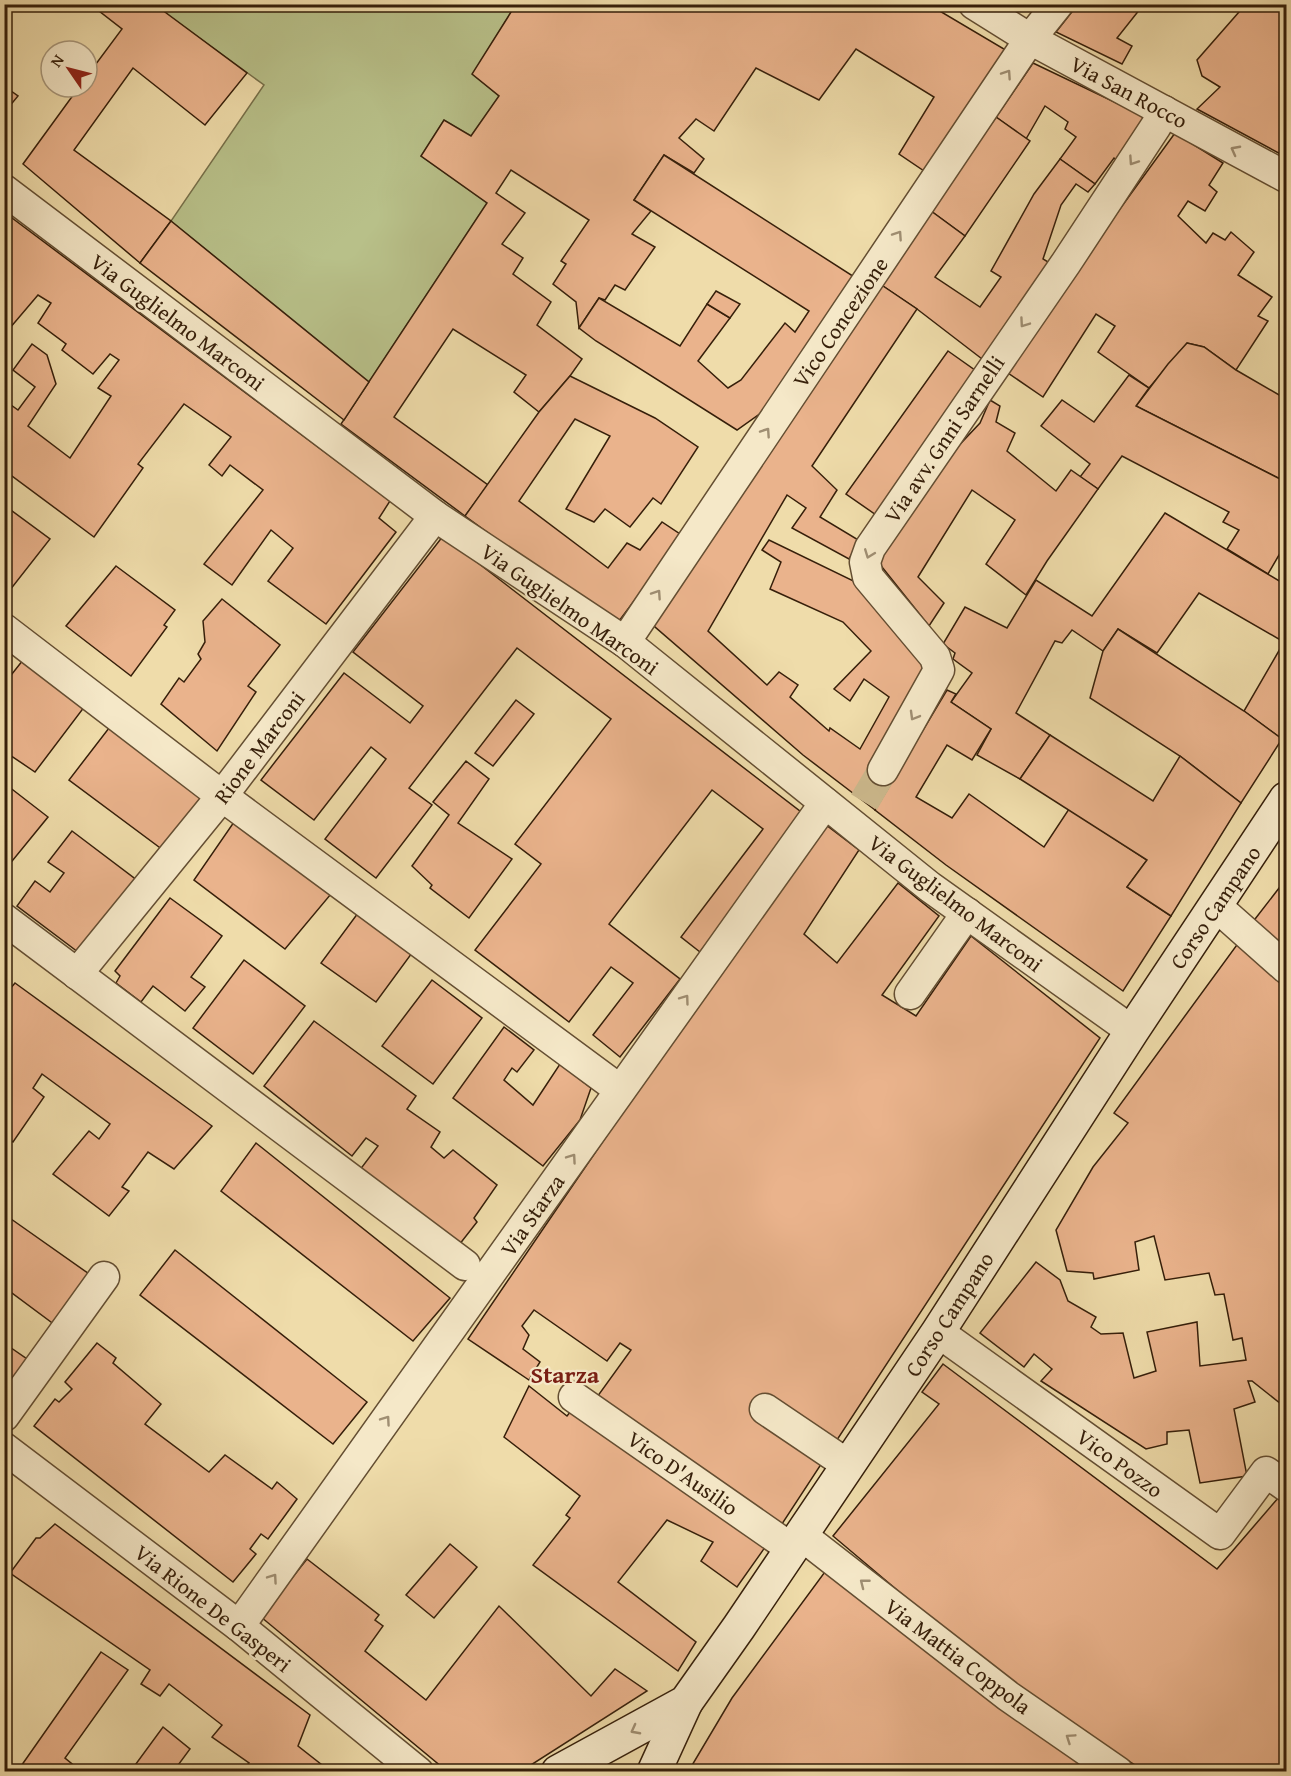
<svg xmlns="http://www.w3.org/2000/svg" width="1291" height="1776" font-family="'Gentium Book Plus',serif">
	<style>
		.green { fill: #b8c089; stroke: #77704a; stroke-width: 1.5 }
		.building { fill: #eab38c; stroke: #361f0a; stroke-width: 1.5 }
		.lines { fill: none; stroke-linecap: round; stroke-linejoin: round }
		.minor-tunnel { stroke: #cab68a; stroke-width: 30; stroke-dasharray: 30 15; stroke-linecap: butt }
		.minor-casing { stroke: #644e32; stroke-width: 33 }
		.secondary-casing { stroke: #361f0a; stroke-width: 36 }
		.minor { stroke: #f5e8c8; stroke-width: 30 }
		.secondary { stroke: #f5e8c8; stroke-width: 33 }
		.oneway { stroke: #9f8e72 }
		.labels { text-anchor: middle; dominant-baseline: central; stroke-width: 4.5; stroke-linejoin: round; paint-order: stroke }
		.street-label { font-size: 22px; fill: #361f0a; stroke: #f5e8c8 }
		.neighbourhood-label { font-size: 24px; font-weight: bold; fill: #7a1f14; stroke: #f5e8c8 }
	</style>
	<rect width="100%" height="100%" fill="#efdcaa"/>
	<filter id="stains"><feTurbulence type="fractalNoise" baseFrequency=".00333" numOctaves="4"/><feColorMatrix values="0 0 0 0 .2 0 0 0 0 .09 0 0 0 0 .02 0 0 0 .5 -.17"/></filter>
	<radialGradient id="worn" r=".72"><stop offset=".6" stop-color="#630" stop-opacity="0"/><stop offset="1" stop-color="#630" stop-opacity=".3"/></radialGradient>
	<path class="green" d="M507,4L513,9L473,74L499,96L471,136L444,120L421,156L487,203L369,382L171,221L264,85L154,5Z"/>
	<g class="building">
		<path d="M90,4H154L247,73L205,125L133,68L74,150L171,221L140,263L23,164L79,87H87V76L122,29Z"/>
		<path d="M507,4H928L1009,52L933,177L899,154L934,97L856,49L819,100L756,68L714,131L696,119L679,138L704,159L694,173L664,155L634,200L651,211L632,234L655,247L625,290L615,285L605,300L599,298L579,328L576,302L553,284L566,264L561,261L589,220L511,170L496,193L525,213L502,244L523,258L513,274L551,302L537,325L582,359L570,376L539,412L514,392L526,375L453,329L394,417L488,485L465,516L341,424L487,203L421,156L444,120L471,136L499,96L472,74L513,9Z"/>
		<path d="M1078,4H1144L1117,38L1132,46L1122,64L1056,32Z"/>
		<path d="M1246,4H1286V157L1197,109L1220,87L1202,76L1197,60Z"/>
		<path d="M1033,63L1148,118L1120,163L1114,158L1095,184L1060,159L1076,137L1065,129L1068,122L1045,106L1026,139L996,117Z"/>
		<path d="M4,86L18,96L4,113Z"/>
		<path d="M996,117L1030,141L965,236L931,211Z"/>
		<path d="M1175,133L1223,163L1209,185L1217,192L1205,211L1188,201L1178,216L1206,243L1213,233L1225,240L1231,232L1254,252L1238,275L1272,297L1258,316L1268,321L1236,370L1204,347L1187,343L1149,388L1098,352L1115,326L1096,314L1043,397L1008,373L1085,257Z"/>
		<path d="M664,155L859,280L771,406L737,430L596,341L579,328L599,298L680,346L707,304L730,318L698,361L728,388L741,380L785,323L795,332L809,311L634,200Z"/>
		<path d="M1060,159L1095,184L1088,192L1076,184L1061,205L1043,259L1053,265L986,362L917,309L880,284L931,211L965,236L935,277L980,307L1001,277L991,271L1034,194Z"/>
		<path d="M4,212L390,501L379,518L396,532L326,624L268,581L293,548L271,530L232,585L204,564L263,490L230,465L222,476L209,465L231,437L184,404L138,464L143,468L94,537L4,470V400L18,410L35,387L13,370L32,344L47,355L56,384L28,426L70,458L111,396L98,388L119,360L110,354L93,374L62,350L66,344L38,323L51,303L38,295L4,335Z"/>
		<path d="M171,221L369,382L344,420L140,263Z"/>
		<path d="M880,284L917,309L812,466L837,490L820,517L860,541L849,559L792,528L806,508L787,495L708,631L767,685L779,672L798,685L790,697L829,731L830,728L860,749L889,697L864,679L850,701L834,689L871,651L843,622L770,589L781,562L762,550L769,540L868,588L930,666L893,778L875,810L803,755L647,620Z"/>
		<path d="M716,291L740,304L730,318L707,304Z"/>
		<path d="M1187,343L1204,347L1236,370L1286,399V482L1136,406L1168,364Z"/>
		<path d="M948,351L979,373L879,517L846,494Z"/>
		<path d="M1129,375L1149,388L1136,406L1286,482V543L1268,574L1227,549L1239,530L1223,522L1229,512L1122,456L1098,489L1080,477L1090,464L1041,426L1062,400L1094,422Z"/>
		<path d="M570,376L655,418L698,447L661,504L653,498L630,527L605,509L594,522L566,509L610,436L575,419L519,501L608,568L627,543L640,550L662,522L683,536L619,621L589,607L465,516L539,412Z"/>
		<path d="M990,400L1000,406L996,422L1015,433L1007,451L1056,491L1071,470L1098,489L1047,561L1026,595L986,564L1015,520L972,490L918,577L944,603L929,626L878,562L948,457L980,423Z"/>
		<path d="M4,505L50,539L10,590L4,585Z"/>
		<path d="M1165,513L1286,585V732L1282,739L1244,711L1284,642L1199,593L1157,653L1118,629L1103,651L1072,630L1062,643L1055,641L1016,713L1050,735L1020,779L977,755L991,729L951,702L972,673L953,659L955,653L943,644L965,607L1007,628L1036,580L1092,616Z"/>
		<path d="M443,536L805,815L700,952L681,937L763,829L712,790L609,924L680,979L620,1057L593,1035L633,983L611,967L569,1022L475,950L541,864L515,844L611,719L517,648L409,788L432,805L376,878L325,839L386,759L371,747L314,820L261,780L344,673L410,723L423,706L353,652Z"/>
		<path d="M116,566L175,610L164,625L167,627L131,676L66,626Z"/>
		<path d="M222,599L280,645L248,686L256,692L217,751L161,704L179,678L184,682L201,659L198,654L205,642L203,621Z"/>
		<path d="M1118,629L1244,711L1282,739L1241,803L1180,756L1090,698L1103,651Z"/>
		<path d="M23,660L85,706L35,772L4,751V684Z"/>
		<path d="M947,690L956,694L951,702L991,729L972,760L947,745L916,797L952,818L969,794L1044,847L1069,809L1147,860L1127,887L1171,916L1123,991L946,865L875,810Z"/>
		<path d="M516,700L534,714L493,766L475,753Z"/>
		<path d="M109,728L203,798L163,850L69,780Z"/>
		<path d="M1050,735L1153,801L1180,756L1241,803L1171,916L1127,887L1147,860L1020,779Z"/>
		<path d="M466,761L489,779L458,823L512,859L469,918L430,888L432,885L412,866L449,815L433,802Z"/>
		<path d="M4,783L48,817L4,871Z"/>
		<path d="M234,822L331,894L285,949L194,880Z"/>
		<path d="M826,825L859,850L804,934L837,963L898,883L939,916L882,995L916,1016L971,936L1100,1038L778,1530L597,1397L631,1350L620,1343L607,1361L534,1310L522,1326L529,1335L523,1349L540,1362L529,1380L468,1339L616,1122Z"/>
		<path d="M72,831L138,881L82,955L17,906L35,881L50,892L64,873L48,862Z"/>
		<path d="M1286,879V953L1252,923Z"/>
		<path d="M170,898L222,936L191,977L205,987L185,1011L153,986L141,1002L116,983L120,976L115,971Z"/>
		<path d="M358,913L412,953L376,1002L321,963Z"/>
		<path d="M1239,942L1286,982V1408L1252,1381H1248L1255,1402L1234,1409L1247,1476L1200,1483L1189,1430L1167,1432V1444L1146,1449L1041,1381L1052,1369L1034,1354L1024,1367L980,1333L1036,1262L1060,1280L1068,1301L1096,1317L1091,1327L1101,1334L1123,1333L1134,1378L1156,1371L1147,1332L1197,1322L1200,1366L1246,1360L1242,1338L1233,1340L1224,1294L1215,1295L1209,1273L1165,1280L1154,1236L1135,1242L1139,1270L1094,1279L1093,1273L1067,1271L1056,1230L1093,1167L1128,1123L1114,1113Z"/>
		<path d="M244,960L305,1006L253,1074L193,1028Z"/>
		<path d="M432,980L482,1018L433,1084L382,1046Z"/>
		<path d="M15,983L212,1126L174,1169L148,1152L122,1187L129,1191L109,1216L53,1174L89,1131L99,1139L110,1124L42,1074L33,1088L44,1097L13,1142L4,1136V1051L6,1049L4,1048V996Z"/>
		<path d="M314,1021L416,1096L407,1109L440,1132L431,1147L444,1158L453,1150L497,1185L474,1218L477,1222L459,1245L359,1171L378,1146L366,1138L352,1156L264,1086Z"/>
		<path d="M504,1027L534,1050L517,1072L512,1068L504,1080L533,1105L560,1064L591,1088L580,1120L543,1166L453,1098Z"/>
		<path d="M256,1143L450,1298L413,1341L221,1191Z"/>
		<path d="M4,1214L92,1276L55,1325L4,1287Z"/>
		<path d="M175,1250L367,1402L333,1444L140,1295Z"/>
		<path d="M4,1343L27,1359L4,1389Z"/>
		<path d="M97,1343L116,1358L113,1363L161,1404L145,1424L209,1472L225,1455L272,1489L277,1482L297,1499L268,1539L261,1534L250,1549L256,1554L233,1582L34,1426L55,1399L59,1402L72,1389L65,1382Z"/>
		<path d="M943,1364L1217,1569L1279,1497L1286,1502V1772H1146L1029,1699L941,1627L833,1536L939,1404L922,1392Z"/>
		<path d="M529,1386L567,1416L571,1411L768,1543L737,1587L701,1561L713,1542L667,1520L618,1582L696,1642L678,1671L533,1565L570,1518L566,1515L580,1496L504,1437Z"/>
		<path d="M55,1524L310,1715L298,1746L331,1772H245L243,1770L249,1763L212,1737L222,1725L169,1684L160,1696L141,1684L150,1670L10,1573L36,1538H40Z"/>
		<path d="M450,1544L477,1567L434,1618L406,1595Z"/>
		<path d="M307,1559L379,1615L375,1620L383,1626L365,1651L426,1700L499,1606L591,1696L615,1669L647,1691L520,1772H448L261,1617Z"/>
		<path d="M830,1565L1095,1772H1048L1043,1768L1040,1772H688L732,1698Z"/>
		<path d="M101,1652L128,1670L65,1758L82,1772H22L19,1769Z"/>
		<path d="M163,1727L190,1749L173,1772H130Z"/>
	</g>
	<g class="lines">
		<path class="minor-tunnel" d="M864,802L883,770"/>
		<g class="minor-casing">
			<g id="minor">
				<path d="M974,4L1030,39L1286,177"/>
				<path d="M4,190L435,516L625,642L930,887L1132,1031"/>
				<path d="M4,629L222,796L620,1090"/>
				<path d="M625,642L1030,39L1058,4"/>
				<path d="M883,770L939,670L935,657L868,577L865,562L870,548L1066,263L1156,126L1164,111"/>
				<path d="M1216,906L1286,968"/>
				<path d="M4,919L465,1265"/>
				<path d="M77,974L222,796L435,516"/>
				<path d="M910,994L967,913"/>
				<path d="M938,1332L1220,1534L1266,1472L1286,1486"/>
				<path d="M574,1397L792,1549"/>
				<path d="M765,1409L848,1465"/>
				<path d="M4,1416L104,1277"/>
				<path d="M4,1448L239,1626L418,1772"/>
				<path d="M801,1535L1008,1696L1118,1772"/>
				<path d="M239,1626L825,803"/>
			</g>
		</g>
		<g class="secondary-casing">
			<g id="secondary">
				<path d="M558,1772L686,1702L739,1627L938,1332L1132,1031L1286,799"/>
				<path d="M654,1772L686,1702"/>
			</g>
		</g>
		<use href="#minor" class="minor"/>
		<use href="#secondary" class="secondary"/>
	</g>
	<defs><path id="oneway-chevron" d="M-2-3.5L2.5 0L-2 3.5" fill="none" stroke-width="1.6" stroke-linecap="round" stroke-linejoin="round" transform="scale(1.5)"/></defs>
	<g class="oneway">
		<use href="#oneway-chevron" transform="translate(1007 74) rotate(-56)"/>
		<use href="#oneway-chevron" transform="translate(1235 150) rotate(-152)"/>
		<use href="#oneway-chevron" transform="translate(1133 161) rotate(124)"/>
		<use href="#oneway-chevron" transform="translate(898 235) rotate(-56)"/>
		<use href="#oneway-chevron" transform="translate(1024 323) rotate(125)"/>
		<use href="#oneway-chevron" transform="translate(766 432) rotate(-56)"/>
		<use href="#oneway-chevron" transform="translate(869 554) rotate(111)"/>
		<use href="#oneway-chevron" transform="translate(657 594) rotate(-56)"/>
		<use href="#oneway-chevron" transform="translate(914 716) rotate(120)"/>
		<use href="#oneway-chevron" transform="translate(685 999) rotate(-54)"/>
		<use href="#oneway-chevron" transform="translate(572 1158) rotate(-55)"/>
		<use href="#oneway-chevron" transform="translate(386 1420) rotate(-55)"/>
		<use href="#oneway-chevron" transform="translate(273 1578) rotate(-55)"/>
		<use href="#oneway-chevron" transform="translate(864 1583) rotate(-142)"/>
		<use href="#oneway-chevron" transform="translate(635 1730) rotate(152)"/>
		<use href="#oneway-chevron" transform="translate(1070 1738) rotate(-146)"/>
	</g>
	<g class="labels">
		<g class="street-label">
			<text transform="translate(1129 92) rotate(28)">Via San Rocco</text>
			<text transform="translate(178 322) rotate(37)">Via Guglielmo Marconi</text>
			<text transform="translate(840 322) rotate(-56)">Vico Concezione</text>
			<text transform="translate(944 439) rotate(-56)">Via avv. Gnni Sarnelli</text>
			<text transform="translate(570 609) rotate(35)">Via Guglielmo Marconi</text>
			<text transform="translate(259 747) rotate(-53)">Rione Marconi</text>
			<text transform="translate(956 903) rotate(37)">Via Guglielmo Marconi</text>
			<text transform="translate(1215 907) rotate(-56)">Corso Campano</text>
			<text transform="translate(532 1215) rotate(-55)">Via Starza</text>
			<text transform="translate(949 1314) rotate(-57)">Corso Campano</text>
			<text transform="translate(1120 1463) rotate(36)">Vico Pozzo</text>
			<text transform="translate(683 1473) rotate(35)">Vico D'Ausilio</text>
			<text transform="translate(213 1608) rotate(38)">Via Rione De Gasperi</text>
			<text transform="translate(958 1656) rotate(37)">Via Mattia Coppola</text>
		</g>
		<g class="neighbourhood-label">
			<text x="565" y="1374">Starza</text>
		</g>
	</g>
	<rect width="1291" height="1776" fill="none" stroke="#efdcaa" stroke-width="24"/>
	<rect x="6" y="6" width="1279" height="1764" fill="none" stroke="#361f0a" stroke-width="3"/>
	<rect x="12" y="12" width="1267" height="1752" fill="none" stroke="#361f0a" stroke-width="1.5"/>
	<g transform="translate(69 69) rotate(305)"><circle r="28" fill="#f5e8c8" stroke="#a9987c" stroke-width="1.5"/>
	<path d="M0-4.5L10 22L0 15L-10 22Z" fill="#8f2418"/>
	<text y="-9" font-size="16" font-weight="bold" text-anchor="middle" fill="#361f0a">N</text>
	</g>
	<rect width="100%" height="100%" filter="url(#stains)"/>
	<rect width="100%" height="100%" fill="url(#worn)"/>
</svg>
